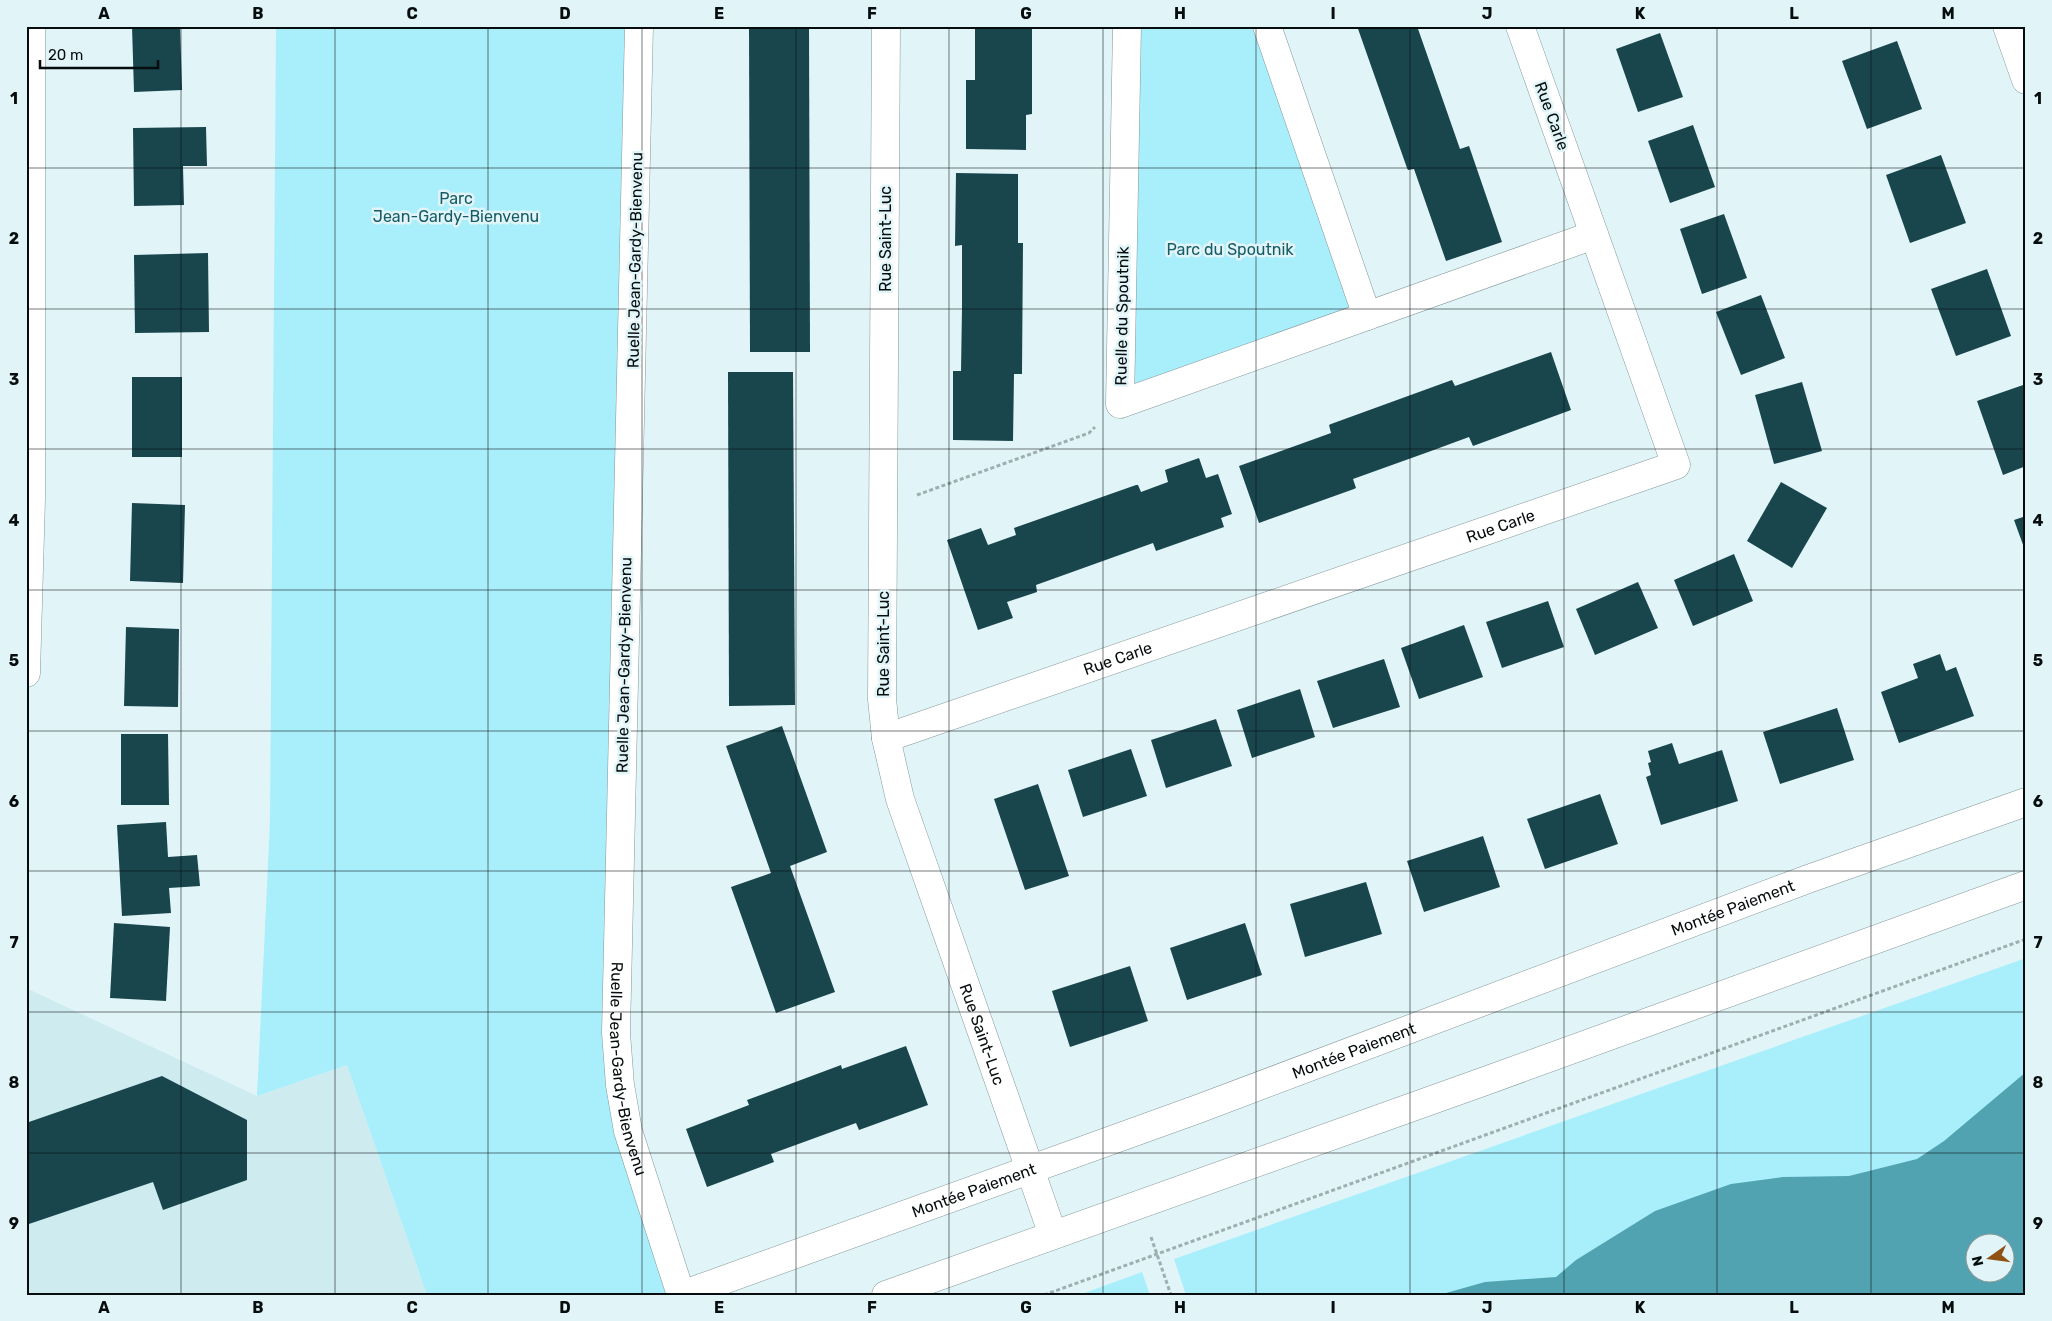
<svg xmlns="http://www.w3.org/2000/svg" width="2052" height="1321" font-family="Rubik,sans-serif">
	<style>
		.built { fill: #ceebf0 }
		.green { fill: #a9effb; fill-rule: evenodd }
		.water { fill: #51a3b1; fill-rule: evenodd }
		.building { fill: #19454c }
		.lines { fill: none; stroke-linecap: round; stroke-linejoin: round }
		.street-casing { stroke: #84979a; stroke-width: 29 }
		.secondary-casing { stroke: #84979a; stroke-width: 29 }
		.path { stroke: #9fafb1; stroke-width: 3; stroke-dasharray: 4 2.5; stroke-linecap: butt }
		.street { stroke: #fff; stroke-width: 28 }
		.secondary { stroke: #fff; stroke-width: 28 }
		.grid { fill: none; stroke: #070d0e; stroke-width: 1; stroke-opacity: 0.55 }
		.labels { text-anchor: middle; dominant-baseline: central; stroke-width: 5; stroke-linejoin: round; paint-order: stroke }
		.street-label { font-size: 16px; fill: #070d0e; stroke: #e1f5f8 }
		.park-label { font-size: 16px; fill: #165c66; stroke: #e1f5f8 }
		.neatline { fill: none; stroke: #070d0e; stroke-width: 2 }
		.grid-label { font-size: 16px; text-anchor: middle; font-weight: bold; fill: #070d0e }
	</style>
	<rect width="100%" height="100%" fill="#e1f5f8"/>
	<path class="built" d="M26,988L257,1096L347,1065L427,1295H26Z"/>
	<g class="green">
		<path d="M276,26H639L616,1033L681,1295H427L347,1065L257,1096L270,822Z"/>
		<path d="M1127,26H1267L1367,316L1120,404Z"/>
		<path d="M2026,958V1295H1186L1174,1259ZM1974,1244H2004V1274H1974Z"/>
		<path d="M1142,1272L1150,1295H1079Z"/>
	</g>
	<path class="water" d="M2026,1072V1295H1439L1485,1282L1556,1277L1576,1260L1655,1211L1731,1184L1783,1177L1849,1176L1917,1159L1944,1141ZM1974,1244H2004V1274H1974Z"/>
	<g class="building">
		<path d="M132,26H180L182,90L134,92Z"/>
		<path d="M749,26H809L810,352H750Z"/>
		<path d="M975,26H1032V114L1026,115V150L966,149V80H975Z"/>
		<path d="M1357,26H1417L1460,149L1469,146L1502,242L1446,261L1414,169L1408,170L1407,168Z"/>
		<path d="M1660,33L1683,97L1638,112L1616,49Z"/>
		<path d="M1897,41L1922,109L1867,129L1842,61Z"/>
		<path d="M1693,125L1715,187L1670,203L1648,141Z"/>
		<path d="M206,127L207,166H183L184,205L134,206L133,128Z"/>
		<path d="M1941,155L1966,223L1910,243L1886,175Z"/>
		<path d="M956,173L1018,174V243H1023L1022,372V374H1014L1013,441L953,440V371H961L962,308V245L955,246Z"/>
		<path d="M1724,214L1747,278L1702,294L1680,229Z"/>
		<path d="M208,253L209,332L135,333L134,255Z"/>
		<path d="M1987,269L2011,336L1956,356L1931,289Z"/>
		<path d="M1761,295L1785,358L1741,375L1716,312Z"/>
		<path d="M1551,352L1571,410L1473,446L1469,437L1431,451L1353,479L1356,488L1354,489L1259,523L1239,466L1331,433L1329,425L1331,424L1452,380L1455,386Z"/>
		<path d="M728,372H793L795,705L729,706Z"/>
		<rect x="132" y="377" width="50" height="80"/>
		<path d="M1802,382L1822,451L1774,464L1755,395Z"/>
		<path d="M2026,384V466L2003,475L1977,401Z"/>
		<path d="M1199,458L1206,478L1218,474L1232,514L1221,518L1224,527L1156,551L1153,543L1036,585L1037,592L1007,602L1013,618L978,630L947,540L981,528L988,545L1016,535L1014,528L1136,485H1138L1141,492L1168,482L1165,470Z"/>
		<path d="M1781,482L1827,508L1792,568L1747,541Z"/>
		<path d="M132,503L185,505L183,583L130,581Z"/>
		<path d="M2026,516V553L2014,520Z"/>
		<path d="M1734,554L1753,601L1693,626L1674,580Z"/>
		<path d="M1638,582L1658,628L1595,655L1576,609Z"/>
		<path d="M1548,601L1564,647L1502,668L1486,622Z"/>
		<path d="M1464,625L1483,677L1419,699L1401,648Z"/>
		<path d="M126,627L179,629L178,707L124,706Z"/>
		<path d="M1940,654L1946,671L1956,667L1974,716L1899,743L1881,692L1918,678L1913,664Z"/>
		<path d="M1384,659L1400,707L1333,728L1317,681Z"/>
		<path d="M1300,689L1315,737L1252,758L1237,710Z"/>
		<path d="M1837,708L1854,760L1780,784L1763,732Z"/>
		<path d="M1216,719L1232,766L1166,788L1151,740Z"/>
		<path d="M782,726L827,852L790,866L835,992L776,1013L731,887L771,873L726,746Z"/>
		<path d="M121,734H168L169,805H121Z"/>
		<path d="M1672,743L1679,764L1722,750L1738,801L1661,825L1646,777L1651,775L1648,763L1651,762L1648,751Z"/>
		<path d="M1131,749L1147,796L1083,817L1068,770Z"/>
		<path d="M1038,784L1069,876L1025,890L994,799Z"/>
		<path d="M1600,794L1618,844L1545,869L1527,819Z"/>
		<path d="M166,822L168,857L197,855L200,886L169,888L171,913L122,916L117,825Z"/>
		<path d="M1483,836L1500,887L1424,912L1407,861Z"/>
		<path d="M1366,882L1382,934L1305,957L1290,904Z"/>
		<path d="M114,923L170,927L166,1001L110,998Z"/>
		<path d="M1245,923L1262,975L1187,1000L1170,948Z"/>
		<path d="M1130,966L1148,1021L1070,1047L1052,991Z"/>
		<path d="M906,1046L928,1105L859,1130L856,1123L771,1154L774,1162L707,1187L686,1129L749,1105L747,1100L841,1065L842,1069Z"/>
		<path d="M162,1076L247,1120V1180L163,1210L153,1182L26,1225V1123Z"/>
	</g>
	<g class="lines">
		<g class="street-casing">
			<g id="street">
				<path id="s1" d="M639,26L616,1033L620,1085L628,1131L681,1295"/>
				<path id="s2" d="M886,26L882,699L886,738L900,799L1053,1235"/>
				<path d="M1127,26L1120,404L1594,235"/>
				<path d="M1267,26L1367,316"/>
				<path d="M2007,26L2026,80"/>
				<path d="M26,673L31,499V26"/>
				<path id="s3" d="M886,738L1676,465L1520,26"/>
			</g>
		</g>
		<g class="secondary-casing">
			<g id="secondary">
				<path id="s4" d="M682,1295L1198,1109L1808,879L2026,802"/>
				<path d="M886,1295L1488,1080L2026,885"/>
			</g>
		</g>
		<g class="path">
			<path d="M917,495L1089,433L1095,427"/>
			<path d="M1151,1237L1171,1295"/>
			<path d="M1044,1295L2026,939"/>
		</g>
		<use href="#street" class="street"/>
		<use href="#secondary" class="secondary"/>
	</g>
	<path class="grid" d="M181,26V1295M335,26V1295M488,26V1295M642,26V1295M796,26V1295M949,26V1295M1103,26V1295M1256,26V1295M1410,26V1295M1564,26V1295M1717,26V1295M1871,26V1295M26,168H2026M26,309H2026M26,449H2026M26,590H2026M26,731H2026M26,871H2026M26,1012H2026M26,1153H2026"/>
	<g class="labels">
		<g class="street-label">
			<text transform="translate(1552 116) rotate(70)">Rue Carle</text>
			<text transform="translate(885 239) rotate(-90)">Rue Saint-Luc</text>
			<text transform="translate(635 260) rotate(-89)">Ruelle Jean-Gardy-Bienvenu</text>
			<text transform="translate(1122 316) rotate(-89)">Ruelle du Spoutnik</text>
			<text stroke="none"><textPath href="#s3" startOffset="650">Rue Carle</textPath></text>
			<text transform="translate(883 644) rotate(-90)">Rue Saint-Luc</text>
			<text stroke="none"><textPath href="#s3" startOffset="245">Rue Carle</textPath></text>
			<text transform="translate(624 665) rotate(-89)">Ruelle Jean-Gardy-Bienvenu</text>
			<text stroke="none"><textPath href="#s4" startOffset="1120">Montée Paiement</textPath></text>
			<text stroke="none"><textPath href="#s2" startOffset="1024">Rue Saint-Luc</textPath></text>
			<text stroke="none"><textPath href="#s4" startOffset="715">Montée Paiement</textPath></text>
			<text stroke="none"><textPath href="#s1" startOffset="1044">Ruelle Jean-Gardy-Bienvenu</textPath></text>
			<text stroke="none"><textPath href="#s4" startOffset="310">Montée Paiement</textPath></text>
		</g>
		<g class="park-label">
			<text x="456" y="198">Parc<tspan x="456" dy="18">Jean-Gardy-Bienvenu</tspan></text>
			<text x="1230" y="249">Parc du Spoutnik</text>
		</g>
	</g>
	<rect width="2052" height="1321" fill="none" stroke="#e1f5f8" stroke-width="55"/>
	<g transform="translate(1990 1258) rotate(256)"><circle r="24" fill="#e1f5f8" stroke="#8a989a"/>
	<path d="M0-4L9 19L0 12L-9 19Z" fill="#8f5214"/>
	<text y="-8" font-size="14" font-weight="bold" text-anchor="middle" fill="#070d0e">N</text>
	</g>
	<path d="M40 60v8h118v-8" fill="none" stroke="#070d0e" stroke-width="2.5"/>
	<text x="48" y="60" font-size="15" fill="#070d0e" stroke="#e1f5f8" stroke-width="4" paint-order="stroke">20 m</text>
	<rect x="28" y="28" width="1996" height="1266" class="neatline"/>
	<g class="grid-label">
		<text x="104" y="19">A</text>
		<text x="258" y="19">B</text>
		<text x="412" y="19">C</text>
		<text x="565" y="19">D</text>
		<text x="719" y="19">E</text>
		<text x="872" y="19">F</text>
		<text x="1026" y="19">G</text>
		<text x="1180" y="19">H</text>
		<text x="1333" y="19">I</text>
		<text x="1487" y="19">J</text>
		<text x="1640" y="19">K</text>
		<text x="1794" y="19">L</text>
		<text x="1948" y="19">M</text>
		<text x="14" y="104">1</text>
		<text x="2038" y="104">1</text>
		<text x="14" y="244">2</text>
		<text x="2038" y="244">2</text>
		<text x="14" y="385">3</text>
		<text x="2038" y="385">3</text>
		<text x="14" y="526">4</text>
		<text x="2038" y="526">4</text>
		<text x="14" y="666">5</text>
		<text x="2038" y="666">5</text>
		<text x="14" y="807">6</text>
		<text x="2038" y="807">6</text>
		<text x="14" y="948">7</text>
		<text x="2038" y="948">7</text>
		<text x="14" y="1088">8</text>
		<text x="2038" y="1088">8</text>
		<text x="14" y="1229">9</text>
		<text x="2038" y="1229">9</text>
		<text x="104" y="1313">A</text>
		<text x="258" y="1313">B</text>
		<text x="412" y="1313">C</text>
		<text x="565" y="1313">D</text>
		<text x="719" y="1313">E</text>
		<text x="872" y="1313">F</text>
		<text x="1026" y="1313">G</text>
		<text x="1180" y="1313">H</text>
		<text x="1333" y="1313">I</text>
		<text x="1487" y="1313">J</text>
		<text x="1640" y="1313">K</text>
		<text x="1794" y="1313">L</text>
		<text x="1948" y="1313">M</text>
	</g>
</svg>
